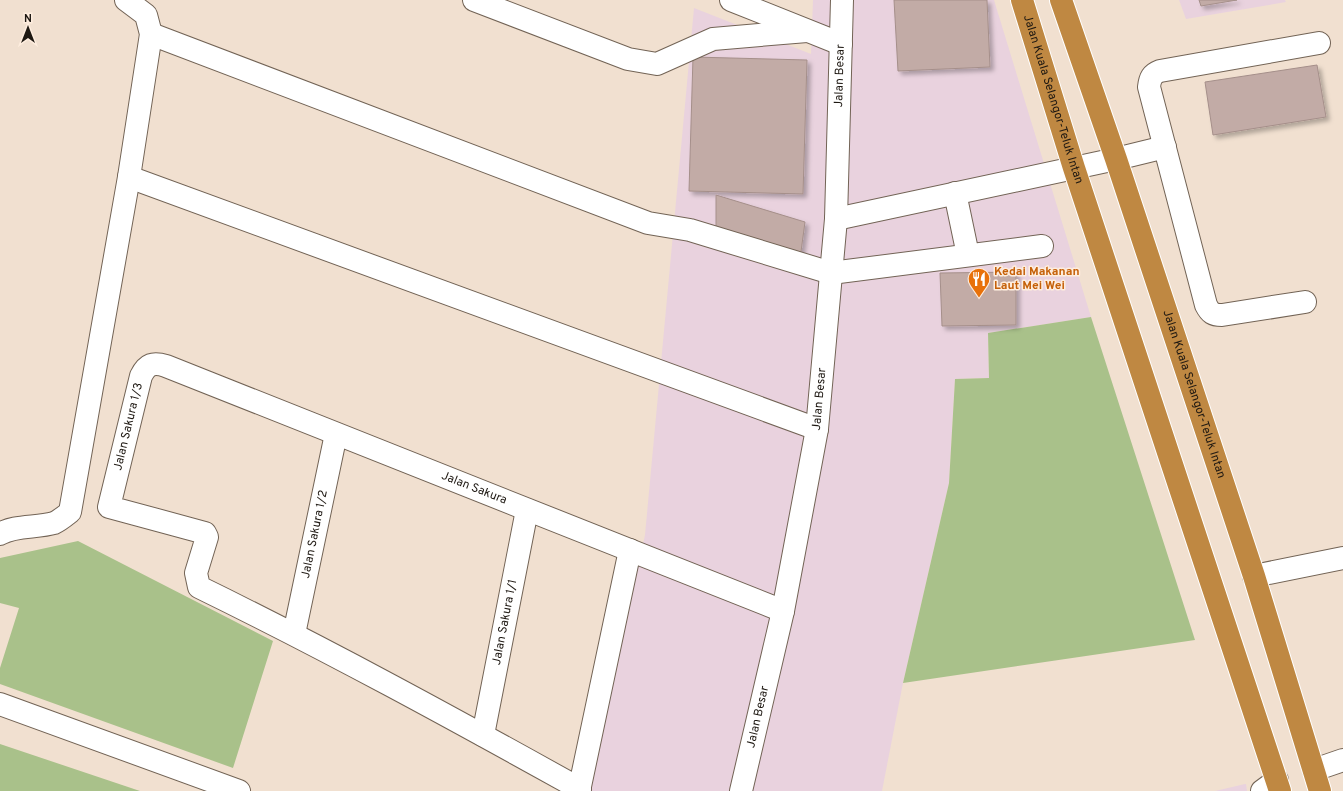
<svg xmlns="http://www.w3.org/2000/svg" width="1343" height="791" font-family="Overpass,sans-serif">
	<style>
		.commercial { fill: #e9d2de }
		.green { fill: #a9c18a }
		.building { fill: #c2aba6; stroke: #a58f8a; filter: url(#shadow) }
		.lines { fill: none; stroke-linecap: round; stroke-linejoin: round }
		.minor-casing { stroke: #726355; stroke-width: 24 }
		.highway-casing { stroke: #fff; stroke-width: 24 }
		.minor { stroke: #fff; stroke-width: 22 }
		.highway { stroke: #bf8842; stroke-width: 22 }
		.labels { text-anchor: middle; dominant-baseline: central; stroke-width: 3; stroke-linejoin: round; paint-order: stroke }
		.street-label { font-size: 12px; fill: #1e1812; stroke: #feedde }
		.food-label { font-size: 12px; font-weight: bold; fill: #c56008; stroke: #feedde; text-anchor: start }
	</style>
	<defs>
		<filter id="shadow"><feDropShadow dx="3.5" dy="3.5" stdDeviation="2" flood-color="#0004"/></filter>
	</defs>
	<rect width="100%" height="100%" fill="#f1e0d0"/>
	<g class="commercial">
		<path d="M813,0H994L1091,317L988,333L989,378L955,379L949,483L903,683L882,791H588L645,535L694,8L811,54Z"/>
		<path d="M1179,0H1285L1286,2L1186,19Z"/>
		<path d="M1246,784L1247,791H1215L1245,784Z"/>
	</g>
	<g class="green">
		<path d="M1091,317L1195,640L903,683L949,483L955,379L989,378L988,333Z"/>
		<path d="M78,541L273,641L233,768L0,684V668L19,608L0,603V558Z"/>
		<path d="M0,744L140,791H0Z"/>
	</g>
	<g class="building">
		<path d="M894,0H987L990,67L898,71Z"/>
		<path d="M1199,0H1237L1201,6Z"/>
		<path d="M693,57L807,60L803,194L689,191Z"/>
		<path d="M1317,65L1326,117L1213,135L1205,82Z"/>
		<path d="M716,195L805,222L800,259L716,232Z"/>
		<path d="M1016,272V325L942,326L940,273Z"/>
	</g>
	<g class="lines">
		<g class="minor-casing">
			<g id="minor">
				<path d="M474,0L628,59L657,64L713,39L807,31"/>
				<path d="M731,0L841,44"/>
				<path d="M151,34L648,223L690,230L831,273L1042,246"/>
				<path d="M129,177L817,429"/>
				<path d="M955,193L968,255"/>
				<path d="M836,219L1116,159L1165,147"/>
				<path d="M1305,302L1222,315C1213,315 1210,313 1206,305L1149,87C1150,78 1152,74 1160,71L1319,43"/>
				<path d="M0,534C14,525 37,528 54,523C59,521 65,516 70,512L129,177L151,34L146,15L126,0"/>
				<path d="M1254,576L1343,558"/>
				<path id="s1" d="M294,634L336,434"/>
				<path d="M0,704L239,791"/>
				<path id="s2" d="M483,735L527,510"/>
				<path d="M1314,770L1343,760"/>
				<path id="s3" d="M580,789C454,719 328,650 199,587L196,573L207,537L205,533L109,507L141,376C147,364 153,362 166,366L783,611"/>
				<path d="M579,791L630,550"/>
				<path id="s4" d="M741,791L783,611L817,429L836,219L842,0"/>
				<path d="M1262,791L1277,780"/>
			</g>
		</g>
		<g class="highway-casing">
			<g id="highway">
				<path id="s5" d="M1022,0L1074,168L1280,791"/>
				<path id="s6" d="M1061,0L1116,159L1254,576L1320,791"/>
			</g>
		</g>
		<use href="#minor" class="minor"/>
		<use href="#highway" class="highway"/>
	</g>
	<defs>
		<g id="restaurant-pin" transform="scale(1.15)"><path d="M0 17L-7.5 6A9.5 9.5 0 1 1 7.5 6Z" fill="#e8710a" stroke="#feedde"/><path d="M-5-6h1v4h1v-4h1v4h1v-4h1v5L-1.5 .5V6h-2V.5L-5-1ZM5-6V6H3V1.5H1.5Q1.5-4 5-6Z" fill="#fff"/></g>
	</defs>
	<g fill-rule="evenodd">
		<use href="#restaurant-pin" x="979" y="279"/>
	</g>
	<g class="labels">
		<g class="street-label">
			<text stroke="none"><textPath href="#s4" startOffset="724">Jalan Besar</textPath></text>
			<text stroke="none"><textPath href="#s5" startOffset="104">Jalan Kuala Selangor-Teluk Intan</textPath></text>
			<text stroke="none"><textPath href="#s6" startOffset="416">Jalan Kuala Selangor-Teluk Intan</textPath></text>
			<text stroke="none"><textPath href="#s4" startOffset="400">Jalan Besar</textPath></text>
			<text stroke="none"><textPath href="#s3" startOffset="670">Jalan Sakura 1/3</textPath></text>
			<text stroke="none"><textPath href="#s3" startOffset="1084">Jalan Sakura</textPath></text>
			<text stroke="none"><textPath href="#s1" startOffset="102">Jalan Sakura 1/2</textPath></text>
			<text stroke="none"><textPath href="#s2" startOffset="115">Jalan Sakura 1/1</textPath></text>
			<text stroke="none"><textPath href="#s4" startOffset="76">Jalan Besar</textPath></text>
		</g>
		<g class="food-label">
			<text x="994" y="272">Kedai Makanan<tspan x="994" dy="14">Laut Mei Wei</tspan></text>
		</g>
	</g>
	<g transform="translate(28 28)" stroke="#feedde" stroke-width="3" paint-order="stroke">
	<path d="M0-3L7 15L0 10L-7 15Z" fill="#1e1812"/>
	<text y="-6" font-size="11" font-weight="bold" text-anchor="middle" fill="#1e1812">N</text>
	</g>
</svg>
